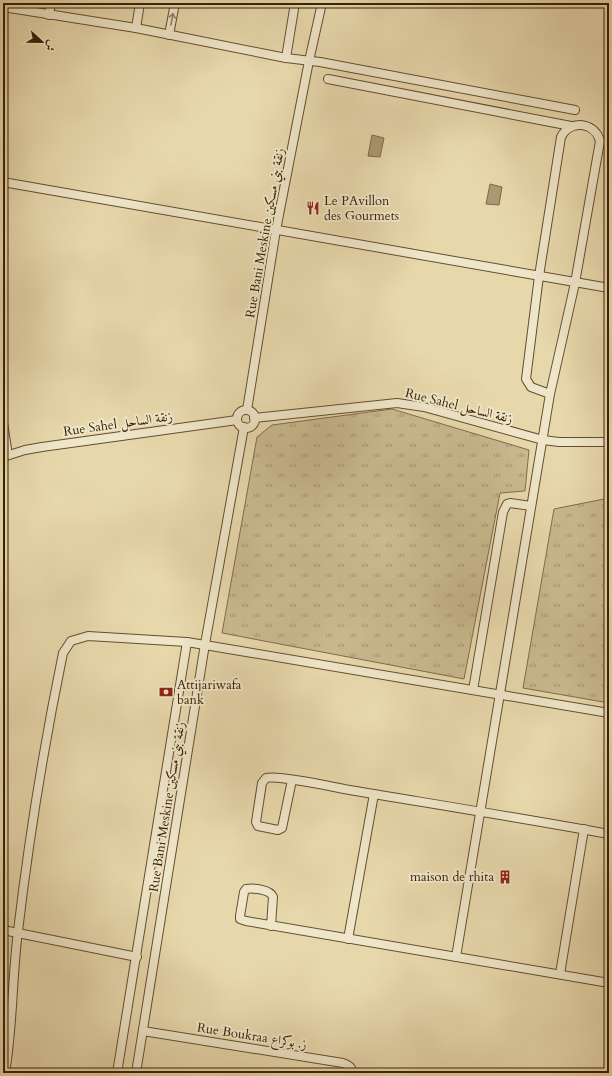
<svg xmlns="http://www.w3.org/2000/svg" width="612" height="1076" font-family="Cardo,Amiri,serif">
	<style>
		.grass { fill: url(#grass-tufts); stroke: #806c4a }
		.water { fill: #ac9973; stroke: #7e6947 }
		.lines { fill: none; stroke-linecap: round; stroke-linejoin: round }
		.minor-casing { stroke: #644e2e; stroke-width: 10 }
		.minor { stroke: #efe6c9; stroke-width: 8 }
		.oneway { stroke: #948366 }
		.labels { text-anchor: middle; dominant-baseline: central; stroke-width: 4; stroke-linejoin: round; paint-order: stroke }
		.poi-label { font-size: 13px; fill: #382004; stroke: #efe6c9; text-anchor: start }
		.street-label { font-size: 13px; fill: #382004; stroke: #efe6c9 }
	</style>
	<defs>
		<pattern id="grass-tufts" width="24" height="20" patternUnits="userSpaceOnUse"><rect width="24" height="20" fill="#c9b98f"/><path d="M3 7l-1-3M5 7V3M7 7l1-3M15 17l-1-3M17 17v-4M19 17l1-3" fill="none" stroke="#a49673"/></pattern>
	</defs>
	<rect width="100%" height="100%" fill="#e7d8ac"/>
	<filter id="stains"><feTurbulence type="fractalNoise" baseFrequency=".005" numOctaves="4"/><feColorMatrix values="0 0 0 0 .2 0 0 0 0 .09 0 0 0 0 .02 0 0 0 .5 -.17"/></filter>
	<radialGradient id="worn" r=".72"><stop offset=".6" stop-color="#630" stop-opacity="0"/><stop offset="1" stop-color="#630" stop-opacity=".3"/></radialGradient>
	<g class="grass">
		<path d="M392,409L529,450L525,491L500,493L464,679L222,633L257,437L272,425Z"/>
		<path d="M609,498V703L523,688L554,509Z"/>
	</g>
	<g class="water">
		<path d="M372,135L384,138L380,157L368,156Z"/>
		<path d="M490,184L502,187L499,205L486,204Z"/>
	</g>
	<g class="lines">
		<g class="minor-casing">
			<g id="minor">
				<path d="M3,7L136,28L286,58L320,62L575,110"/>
				<path d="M49,15L51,3"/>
				<path d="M136,28L140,3"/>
				<path d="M169,35L175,3"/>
				<path d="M286,58L295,3"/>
				<path d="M328,79L571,126"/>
				<path d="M3,182L609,288"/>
				<path d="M247,410L276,230L309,61L322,3"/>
				<circle cx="246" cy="419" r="9"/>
				<path d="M254,418L397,403L424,407L543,440L559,442H609"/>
				<path d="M3,423L8,455"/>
				<path d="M3,457L25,450L42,447L237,420"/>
				<path d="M473,690L503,512L507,504L510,503L531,506"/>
				<path d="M292,780L282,828L278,830L258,826L256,822L262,783L266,778C276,775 330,786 344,789C433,804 521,818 609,834"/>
				<path d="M271,926L273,897C270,889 253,888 246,889L244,892L240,916V919L246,921L609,983"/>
				<path d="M3,930L137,957"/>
				<path d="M348,939L374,794"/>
				<path d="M456,957L550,394L575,283L600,141C595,122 570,119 561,137L539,276L526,379L531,387L550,394"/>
				<path d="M560,974L584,829"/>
				<path d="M143,1031L343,1063C349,1065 352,1067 352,1073"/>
				<path d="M5,1073C13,1026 12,978 18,931C29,838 44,745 63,653L71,641L88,636L187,642L609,713"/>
				<path d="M117,1073L187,642"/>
				<path d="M136,1073L205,644L244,427"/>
			</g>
		</g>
		<use href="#minor" class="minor"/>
	</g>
	<defs><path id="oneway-shaft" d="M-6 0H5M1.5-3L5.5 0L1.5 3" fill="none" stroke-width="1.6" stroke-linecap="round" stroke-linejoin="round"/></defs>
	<use class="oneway" href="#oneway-shaft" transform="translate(172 19) rotate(-79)"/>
	<defs>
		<g id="restaurant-bare" transform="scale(1.08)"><path d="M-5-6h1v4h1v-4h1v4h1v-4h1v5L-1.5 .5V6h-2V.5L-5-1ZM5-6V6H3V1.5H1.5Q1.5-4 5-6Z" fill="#8f2418" stroke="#efe6c9" stroke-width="2.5" paint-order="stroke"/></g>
		<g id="bank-bare" transform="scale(1.08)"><path d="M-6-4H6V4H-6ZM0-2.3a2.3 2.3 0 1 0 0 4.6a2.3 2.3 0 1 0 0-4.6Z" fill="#8f2418" stroke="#efe6c9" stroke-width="2.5" paint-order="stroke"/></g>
		<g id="building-bare" transform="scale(1.08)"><path d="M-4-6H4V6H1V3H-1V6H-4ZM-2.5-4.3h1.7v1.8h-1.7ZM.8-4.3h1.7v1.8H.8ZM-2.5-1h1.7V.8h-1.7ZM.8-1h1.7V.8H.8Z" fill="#8f2418" stroke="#efe6c9" stroke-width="2.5" paint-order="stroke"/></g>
	</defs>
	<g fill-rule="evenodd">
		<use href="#restaurant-bare" x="313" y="208"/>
		<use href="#bank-bare" x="166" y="692"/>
		<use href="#building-bare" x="505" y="877"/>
	</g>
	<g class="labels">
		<g class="poi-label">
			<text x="324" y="201">Le PAvillon<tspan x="324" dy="15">des Gourmets</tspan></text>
			<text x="177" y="685">Attijariwafa<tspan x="177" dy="15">bank</tspan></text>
			<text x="494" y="877" text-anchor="end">maison de rhita</text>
		</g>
		<g class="street-label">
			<text transform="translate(265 233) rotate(-80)">Rue Bani Meskine زنقة بني مسكين</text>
			<text transform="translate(459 406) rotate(14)">Rue Sahel زنقة الساحل</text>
			<text transform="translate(118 424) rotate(-8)">Rue Sahel زنقة الساحل</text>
			<text transform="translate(167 807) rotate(-81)">Rue Bani Meskine زنقة بني مسكين</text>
			<text transform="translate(252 1036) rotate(9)">Rue Boukraa ز. بوكراع</text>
		</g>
	</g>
	<rect width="612" height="1076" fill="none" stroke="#e7d8ac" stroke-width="16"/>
	<rect x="4" y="4" width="604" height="1068" fill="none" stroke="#382004" stroke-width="2"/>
	<rect x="8" y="8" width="596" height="1060" fill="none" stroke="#382004"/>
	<g transform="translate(42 42) rotate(112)" stroke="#efe6c9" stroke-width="3" paint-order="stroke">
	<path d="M0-3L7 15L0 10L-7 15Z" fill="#382004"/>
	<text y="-6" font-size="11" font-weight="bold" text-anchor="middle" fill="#382004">ش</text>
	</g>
	<rect width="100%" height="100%" filter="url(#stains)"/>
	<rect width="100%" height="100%" fill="url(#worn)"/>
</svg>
